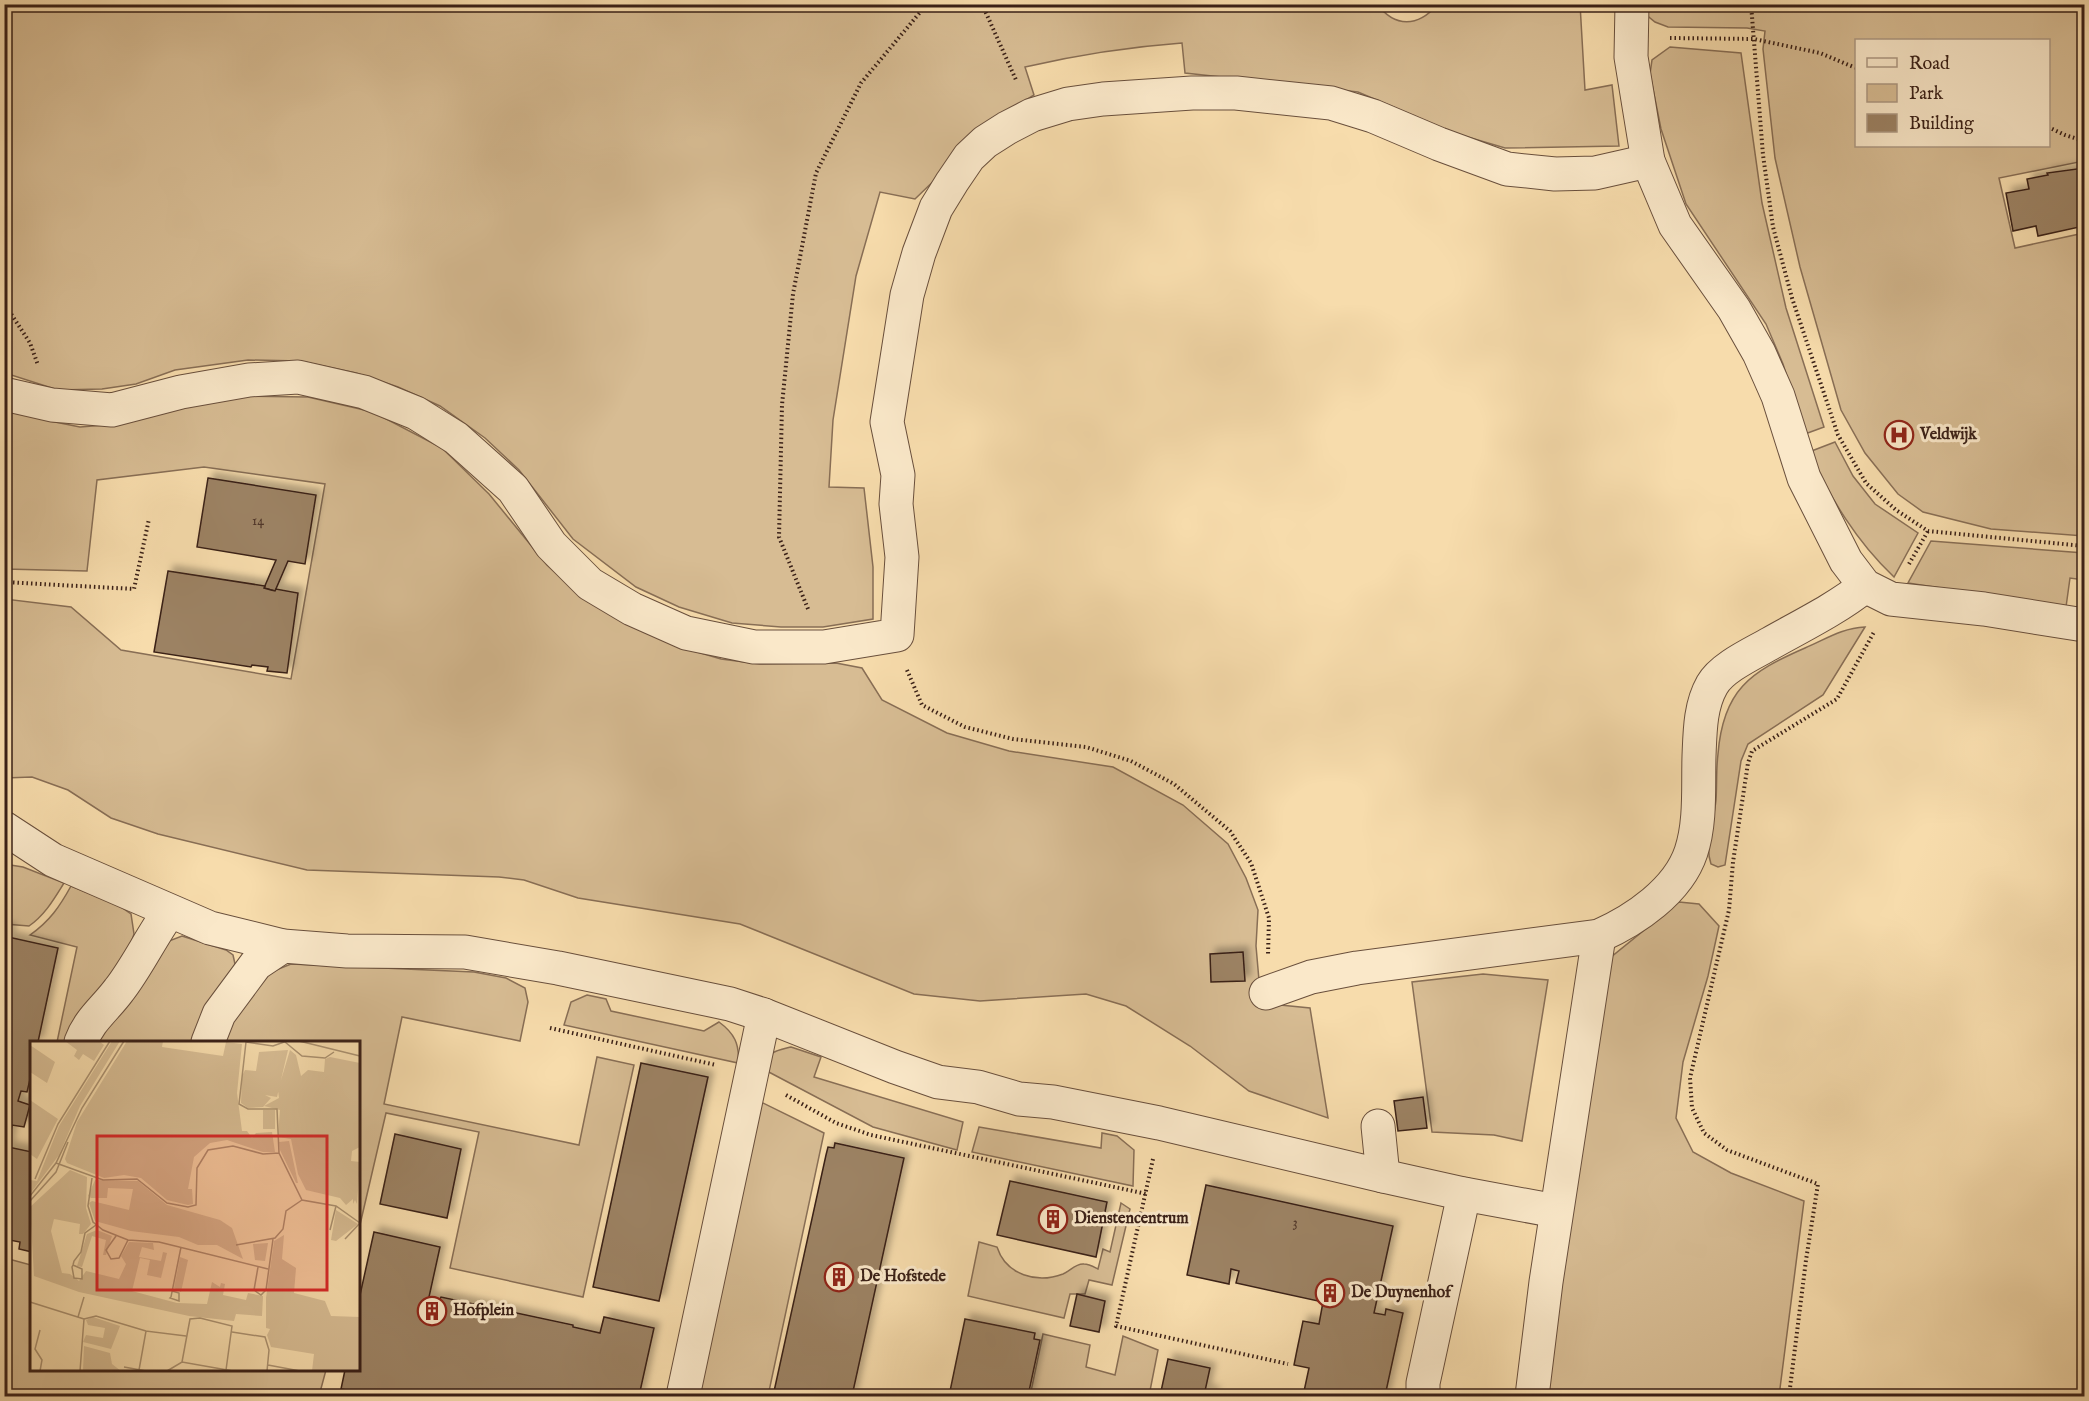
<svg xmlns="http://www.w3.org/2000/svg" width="2089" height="1401" font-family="'IM FELL English',serif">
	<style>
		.green { fill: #d7bc93; stroke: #886e55; stroke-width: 1.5; fill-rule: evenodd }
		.building { fill: #9c8264; stroke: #3a2017; stroke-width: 1.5; filter: url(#shadow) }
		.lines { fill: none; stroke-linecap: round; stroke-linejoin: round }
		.minor-casing { stroke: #694f3c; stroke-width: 35 }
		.path { stroke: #3a2017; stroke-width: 4; stroke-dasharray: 1.5 3; stroke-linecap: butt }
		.minor { stroke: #fae8c9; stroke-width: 33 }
		.labels { text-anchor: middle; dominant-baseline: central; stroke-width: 6; stroke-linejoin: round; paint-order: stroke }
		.number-label { font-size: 14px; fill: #52382a }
		.poi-label { font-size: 16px; font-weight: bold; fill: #3a2017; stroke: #fae8c9; text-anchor: start }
		.inset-road { fill: none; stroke: #ab9170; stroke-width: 1.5 }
		.view { fill: #d62828; fill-opacity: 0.15; stroke: #d62828; stroke-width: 3 }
		.inset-edge { fill: none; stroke: #3a2017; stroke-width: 3 }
	</style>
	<defs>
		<filter id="shadow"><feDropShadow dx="5.5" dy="-5.5" stdDeviation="3" flood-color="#0004"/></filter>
	</defs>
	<rect width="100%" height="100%" fill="#f7dcac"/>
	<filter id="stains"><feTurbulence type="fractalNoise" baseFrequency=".00333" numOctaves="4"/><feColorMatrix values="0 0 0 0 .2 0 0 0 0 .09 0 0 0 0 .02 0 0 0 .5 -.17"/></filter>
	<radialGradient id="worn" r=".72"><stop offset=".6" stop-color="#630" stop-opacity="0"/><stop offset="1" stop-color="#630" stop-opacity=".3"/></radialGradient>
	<g class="green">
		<path d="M1377,4C1395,28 1418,27 1437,5L1580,4L1585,90L1612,85L1619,146L1505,148L1454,133L1358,92L1185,73L1182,43C1128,47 1077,55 1025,67L1034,95L1001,116L915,199L880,192L856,276L833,420L829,487L864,488L873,567V619L823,627H781L732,623L679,607L636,587L573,539L519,470L485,438L440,406L398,387L356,373L300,361L248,360L175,370L136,384L102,389L58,390L5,373V5Z"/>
		<path d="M1642,5H2084V161L1999,178L2015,248L2084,233V536L1991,529L1923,512L1898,494L1865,453L1841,410L1800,267L1775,158L1763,49L1765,31L1747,28L1668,27L1655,22L1644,13ZM1856,40H2048V146H1856Z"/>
		<path d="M1670,47L1741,53L1762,203L1786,308L1824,427L1805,434L1783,364L1766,324L1686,204L1661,129L1650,74L1652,60Z"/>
		<path d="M245,396L308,397L373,412L442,448L489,494L547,565L587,601L677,646L721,659L760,664L836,663L862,668L882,700L947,733L1009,751L1113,767L1183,805L1228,844L1246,878L1258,910L1256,946L1261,1003L1310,1008L1328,1118L1249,1091L1190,1046L1126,1006L1086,994L980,1001L914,994L740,924L578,898L524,880L499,877L307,870L158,834L111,818L68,790L32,777L5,778V599L71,607L121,650L291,679L325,484L204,467L97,480L87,571L5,569V406L50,421L80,427L118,424L192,404Z"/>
		<path d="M1835,442L1853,476L1875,504L1918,533L1894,577C1856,541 1831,499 1809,452Z"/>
		<path d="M1931,541L2084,553V580L2070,578L2066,607L1908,583Z"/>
		<path d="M1865,627L1823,695L1748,744L1741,761L1725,865L1718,867L1711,864C1704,844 1714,821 1716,800C1717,785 1716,769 1718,754C1723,690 1750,672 1805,648C1826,639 1842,628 1865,627Z"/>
		<path d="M4,864L23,867L64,883C54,899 45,915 29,926L5,924Z"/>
		<path d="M71,886L118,905L131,914L134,934L126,959L71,1042H57L77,947L30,935C50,921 60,906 71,886Z"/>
		<path d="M1679,902L1699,904L1719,926L1708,976L1683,1062L1676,1118L1693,1152L1731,1173L1804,1201L1779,1396H1542L1605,962Z"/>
		<path d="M182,936L226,950L233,955L235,964L197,1042H93L161,944Z"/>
		<path d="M291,964L474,972L506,978L525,988L528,1002L520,1041L402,1017L384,1104L579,1145L597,1057L634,1065L583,1297L450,1268L479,1132L386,1113L359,1229L358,1042H219L255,982L276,970Z"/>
		<path d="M1483,974L1548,980L1522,1141L1494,1135L1432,1132L1412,982Z"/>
		<path d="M587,995L606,999L611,1011L704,1031L719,1022C734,1033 740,1044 738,1063L564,1025L571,1002Z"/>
		<path d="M791,1047L821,1057L814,1077L963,1122L957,1150L873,1127L765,1070C768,1051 774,1051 791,1047Z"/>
		<path d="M757,1100L824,1133L768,1396H701L697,1388Z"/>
		<path d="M979,1127L1101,1148L1102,1133L1117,1136L1134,1150L1133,1186L972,1152Z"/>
		<path d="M1121,1203L1130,1209L1112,1285L1089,1280L1085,1294H1070L1064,1318L968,1296L979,1242L997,1247C1006,1275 1037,1284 1063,1274C1070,1271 1076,1263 1084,1264C1089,1264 1094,1267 1098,1269L1103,1249L1110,1252Z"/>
		<path d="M5,1258L31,1265L32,1370H326L319,1396H5Z"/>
		<path d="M1043,1334L1090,1345L1086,1367L1115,1375L1123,1336L1158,1350L1149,1396H1030Z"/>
	</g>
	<g class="building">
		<path d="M2084,168V226L2038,236L2036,226L2013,231L2006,193L2029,189L2027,179L2048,175L2047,173Z"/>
		<path d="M208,478L316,495L305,564L288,561L275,591L264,588L276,560L197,547Z"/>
		<path d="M168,571L265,586L264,588L271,590L275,591L276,589L298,593L287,673L267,671L268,667L252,665L251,667L154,652Z"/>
		<path d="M4,928L10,929L8,937L58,948L38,1042H32V1071L27,1092L21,1091L18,1101L30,1105L24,1127L12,1125L8,1147L32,1152V1252L19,1249L20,1242L4,1239Z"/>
		<path d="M1243,952L1245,981L1211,982L1210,954Z"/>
		<path d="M641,1063L708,1077L659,1301L593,1287Z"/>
		<path d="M1423,1097L1427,1128L1398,1131L1394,1101Z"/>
		<path d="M395,1134L461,1149L447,1218L380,1204Z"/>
		<path d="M835,1143L904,1158L852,1396H773L826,1155L828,1147L834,1148Z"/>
		<path d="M1010,1181L1107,1202L1096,1257L997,1235Z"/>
		<path d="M1206,1185L1393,1226L1374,1313L1385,1315L1386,1309L1403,1313L1385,1396H1303L1309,1368L1294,1365L1297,1350L1303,1321L1319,1324L1323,1302L1236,1283L1239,1271L1231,1269L1229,1284L1187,1275Z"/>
		<path d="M374,1232L440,1247L429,1297L440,1299L441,1297L573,1325V1327L600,1333L604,1317L654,1328L639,1396H376L341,1389L345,1370H358V1304Z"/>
		<path d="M1077,1294L1105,1301L1099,1332L1070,1326Z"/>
		<path d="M965,1319L1035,1333L1034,1339L1040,1340L1028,1396H949Z"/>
		<path d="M1168,1359L1210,1368L1205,1391L1214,1392L1213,1396H1160Z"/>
	</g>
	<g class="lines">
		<g class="minor-casing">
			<g id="minor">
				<path d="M1632,4L1631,57L1648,161L1675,225L1734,309L1759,353L1778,396L1804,478L1846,561L1865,586L1891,599L1984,609L2084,625"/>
				<path d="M4,394L52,405L112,410L181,392L249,380L298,377L364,392L416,413L456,438L513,489L551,545L590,584L632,609L686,633L754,647H824L897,635L902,557L896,504L898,475L887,422L907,295L919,253L936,208L952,182L969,157L985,142L1007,128L1032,115L1068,104L1103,99L1192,93H1236L1331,103L1373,116L1439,144L1507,169L1555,174L1595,173L1648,161"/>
				<path d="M4,828L53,860L210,928L283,946L347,951L465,952L558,968L730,1004L764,1015L895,1067L938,1082L978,1087L1019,1099L1053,1102L1159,1123L1383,1176L1464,1194L1556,1211"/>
				<path d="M1266,993L1311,977L1357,968L1599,936C1635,920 1678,891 1691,852C1701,822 1698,787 1699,756C1700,732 1700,706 1712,685C1722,667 1754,653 1771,643C1803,625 1836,609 1865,586"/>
				<path d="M81,1042C89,1020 105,1009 119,990C137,967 151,937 169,912"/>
				<path d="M208,1042L219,1014L256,964L283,946"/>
				<path d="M1378,1126L1383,1176"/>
				<path d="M683,1396L764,1015"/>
				<path d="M1423,1396V1383L1464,1194"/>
				<path d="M1532,1396L1546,1282L1599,936"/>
			</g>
		</g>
		<g class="path">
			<path d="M982,4L1016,80"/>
			<path d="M1751,4L1763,155L1773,227L1792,298L1838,435L1866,483L1896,510L1928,531L2084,546"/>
			<path d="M1670,38L1754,39L1820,53L1856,68"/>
			<path d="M2048,127L2065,135L2084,141"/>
			<path d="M4,303L30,343L38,365"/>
			<path d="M1909,564L1928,531"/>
			<path d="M4,582L134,589L149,519"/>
			<path d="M808,609L779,537L782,405L793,294L816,173L861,83L927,4"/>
			<path d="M907,670L922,705L965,727L1013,739L1086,747L1131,761L1174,784L1230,831L1251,863L1269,918L1268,955"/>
			<path d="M550,1028L716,1065"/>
			<path d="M786,1095L836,1123L871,1135L1147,1194"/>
			<path d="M1153,1159L1116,1326L1288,1364"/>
			<path d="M1789,1396L1806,1260L1818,1184L1727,1150L1704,1133L1692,1108L1690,1078L1729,910L1733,862L1748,763L1752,751L1837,699L1874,632"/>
		</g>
		<use href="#minor" class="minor"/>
	</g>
	<defs>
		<g id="hospital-ring" transform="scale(1.5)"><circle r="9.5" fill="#fae8c9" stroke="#8f2418" stroke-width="1.5"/><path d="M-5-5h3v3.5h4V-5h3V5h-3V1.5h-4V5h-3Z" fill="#8f2418"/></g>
		<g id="building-ring" transform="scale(1.5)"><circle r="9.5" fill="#fae8c9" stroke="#8f2418" stroke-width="1.5"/><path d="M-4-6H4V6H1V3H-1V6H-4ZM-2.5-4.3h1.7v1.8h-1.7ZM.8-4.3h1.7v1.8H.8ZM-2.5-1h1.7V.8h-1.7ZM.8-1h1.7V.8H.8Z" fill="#8f2418"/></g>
	</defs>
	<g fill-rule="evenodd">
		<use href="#hospital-ring" x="1899" y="435"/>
		<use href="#building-ring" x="1053" y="1219"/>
		<use href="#building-ring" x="839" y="1277"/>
		<use href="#building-ring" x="1330" y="1293"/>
		<use href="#building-ring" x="432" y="1311"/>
	</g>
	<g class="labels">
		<g class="number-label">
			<text x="258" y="521">14</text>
			<text x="1295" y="1223">3</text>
		</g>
		<g class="poi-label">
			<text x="1920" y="435">Veldwijk</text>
			<text x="1074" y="1219">Dienstencentrum</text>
			<text x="860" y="1277">De Hofstede</text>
			<text x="1351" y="1293">De Duynenhof</text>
			<text x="453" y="1311">Hofplein</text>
		</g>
	</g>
	<g transform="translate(30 1041)">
		<rect width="330" height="330" fill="#f7dcac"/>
		<path d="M35,0H69L74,4L64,20L53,13L49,19L44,15L47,9ZM82,0H90L50,65L29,114L0,153V139L7,140L29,85ZM97,0H133L132,6L193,15L196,1L212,3L207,52L212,90H217L222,97L226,92L242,91L245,111H233L197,99L180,102L164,116L158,148H162L163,163L158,164L137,159L111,137L94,134L74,137L37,122L35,118L47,81ZM0,4L25,21L17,42L0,31ZM258,9L247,56L235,54L241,57L233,66L218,67L211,62L212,35L215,29L226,30L229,11ZM260,9L266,14L271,35L278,29L294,31L295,18L300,16L330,22V106L322,110L321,120L330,121L327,163L325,159L323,163V158L316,164L310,157L276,149L268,133L261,98L248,96L250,69L234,65L249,57L248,49ZM0,59L28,78L7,118L0,113ZM233,69H245V88H233ZM259,100L268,142H266L250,109L249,101ZM40,129L57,136L56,167L61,183L53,193H49L50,183L24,178L21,190L32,232L40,233L49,240L56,230L89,238L96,223L91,215L99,201L123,202L124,209L112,206L109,216L131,220L133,211L137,212L131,237L117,234L120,219L110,217L102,250L147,262L177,263L182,241L190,246L191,242L195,243L193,254L216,259L218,252L233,255L232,275L206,273L204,280L159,275L49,251L4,235L0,166ZM65,139L108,140L137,164L190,179L202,187L213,218L187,204H168L149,196L101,190L65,180L59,162L62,160L99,169L103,148L78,147L77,157H61L58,155ZM306,169L328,183L306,200L301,199ZM67,189L82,195L76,214H73L76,199L62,195L52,226L47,225L57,193ZM254,194L252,218L266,227L264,252L295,260L301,275L330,276V330H282L284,313L241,306L237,294L240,288L236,287V257L244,200ZM238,202L235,220L225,219L223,203ZM150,216L158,219L151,251L144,247ZM63,276L90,285L81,308L53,301L56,294L73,297L75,287L58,284L56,279ZM54,305L80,312L82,323L91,330H53Z" fill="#d7bc93"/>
		<path class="inset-road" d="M257,0L243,5L216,1L209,63L218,68H247L249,112L272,159L306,165L330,182M269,0L330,15M255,1L272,15L295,17L304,11M26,122L73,139L107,138L137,162L158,166L166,164L167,127L178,109L203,105L233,113L249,112M62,137L58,165L63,181L73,189L98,199L129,201L238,228M5,138L28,83L80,0M0,155L26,122L52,67L94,0M0,160L26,131L38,101M300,189L306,165M86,195L76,209L81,218L89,217L98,199M315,198L330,182M206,204L245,197L253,188L256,170L272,159M43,224L52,228V238L44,237L42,226L43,224L44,220L51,211L55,192L66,184M228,226L224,249L231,254L236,249L243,198M142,250L149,252V260L140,257L141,256L151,206M0,261L54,278M48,276L54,256M54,278L66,275L116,290M10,289L5,308L12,319L10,330M202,291L235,296L239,309L237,330M152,321L160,278L170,277L202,285L196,329M238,324L270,330M94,326L116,330M109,329L116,290L156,295M50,330L54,278M137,330L152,321L203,330"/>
		<path class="view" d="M67,95H297V249H67Z"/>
		<rect width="330" height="330" class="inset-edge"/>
	</g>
	<rect width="2089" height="1401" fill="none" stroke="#f7dcac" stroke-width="24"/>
	<rect x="6" y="6" width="2077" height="1389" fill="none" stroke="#3a2017" stroke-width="3"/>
	<rect x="12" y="12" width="2065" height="1377" fill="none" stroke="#3a2017" stroke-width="1.5"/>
	<rect x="1855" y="39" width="195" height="108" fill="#fae8c9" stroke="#ad9882" stroke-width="1.5"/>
	<rect x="1867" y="58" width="30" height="9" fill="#fae8c9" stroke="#ad9882" stroke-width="1.5"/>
	<text x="1909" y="69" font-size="18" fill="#3a2017">Road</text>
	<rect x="1867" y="84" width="30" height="18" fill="#d7bc93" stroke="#ad9882" stroke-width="1.5"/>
	<text x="1909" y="99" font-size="18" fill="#3a2017">Park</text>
	<rect x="1867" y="114" width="30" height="18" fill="#9c8264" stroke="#ad9882" stroke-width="1.5"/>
	<text x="1909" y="129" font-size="18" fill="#3a2017">Building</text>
	<rect width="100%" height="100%" filter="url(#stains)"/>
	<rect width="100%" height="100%" fill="url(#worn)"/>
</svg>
